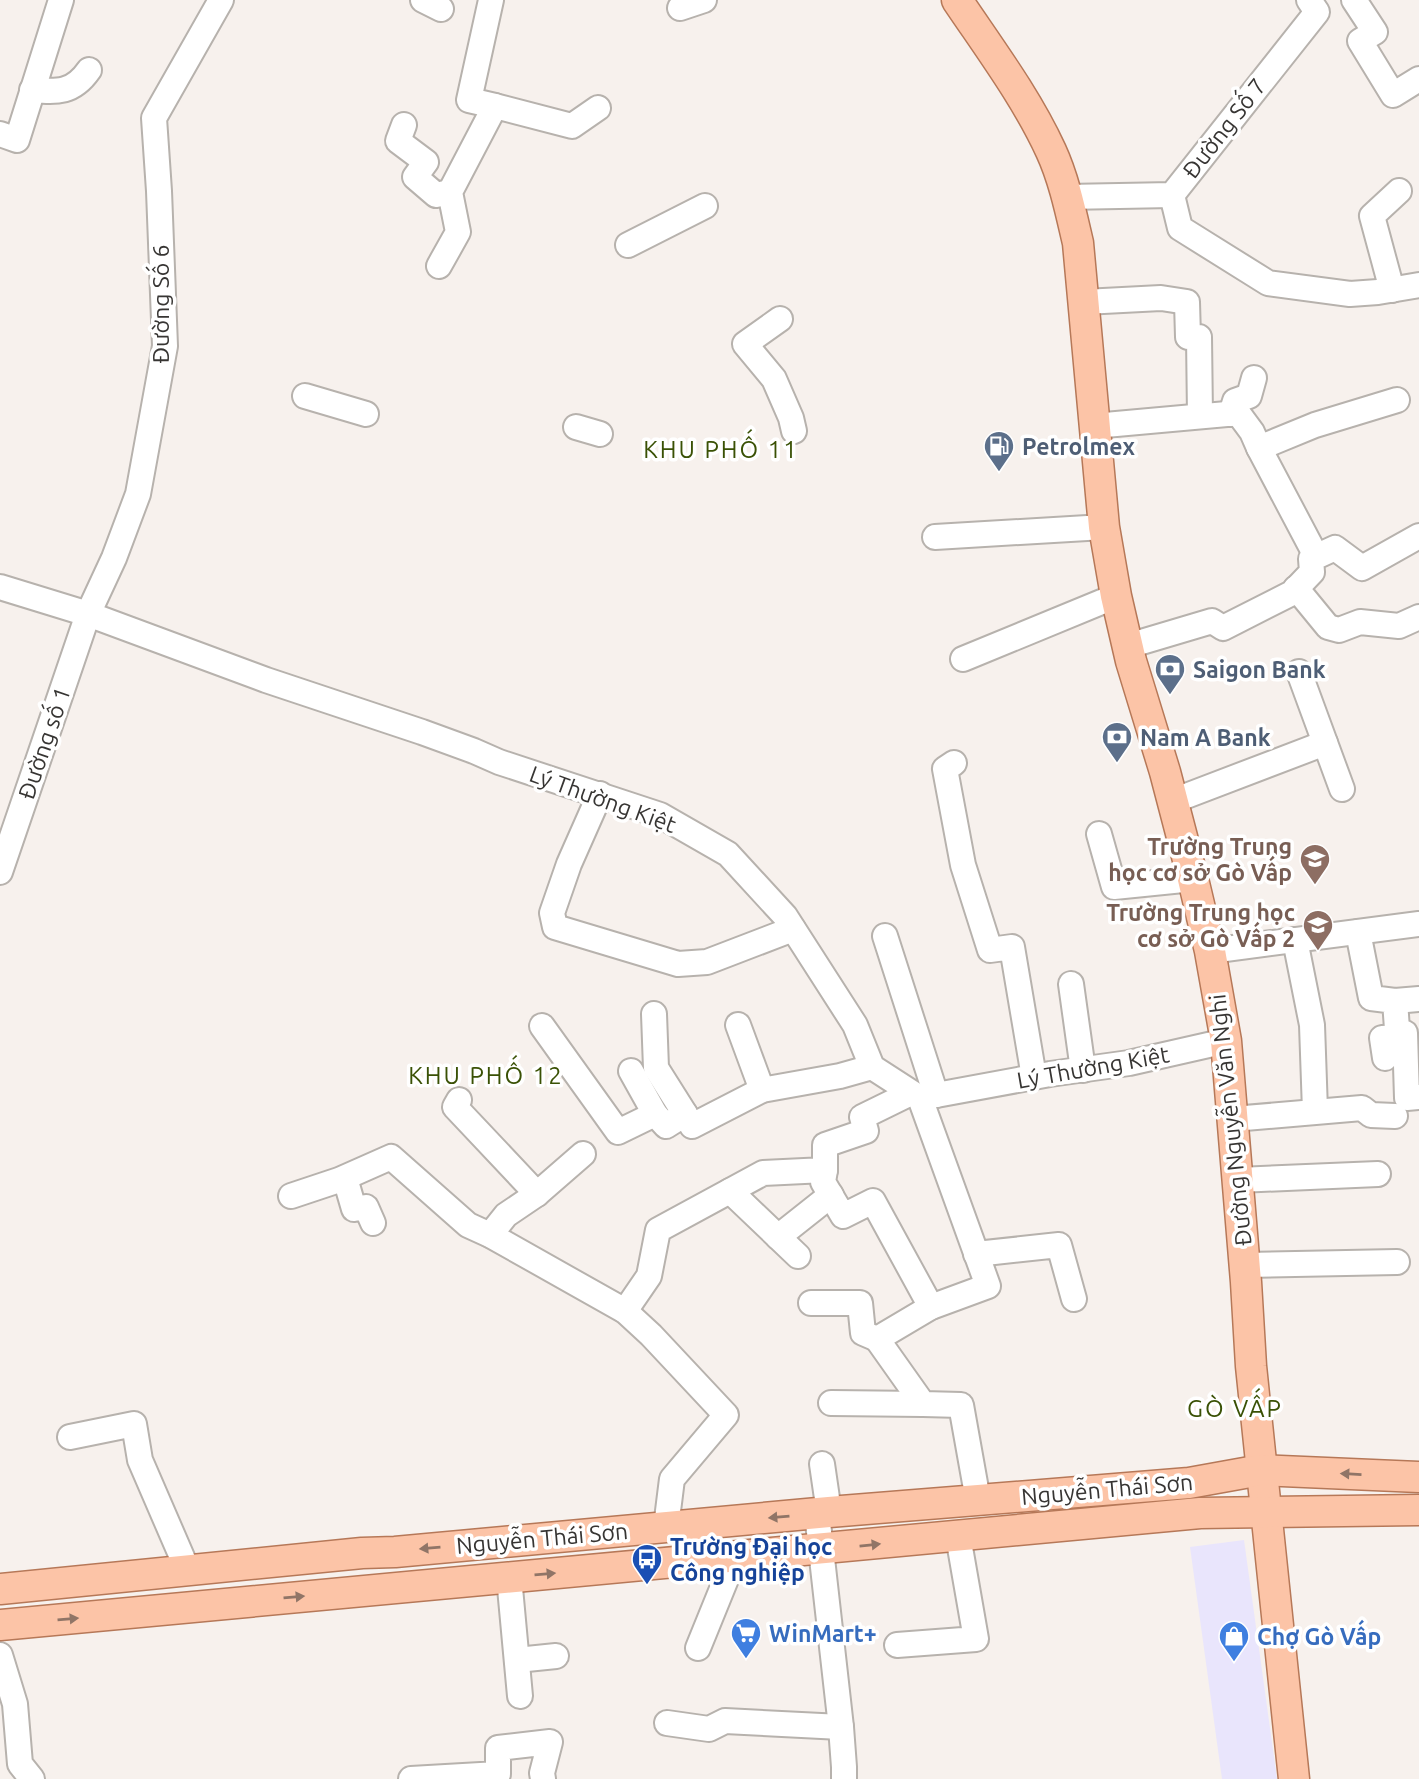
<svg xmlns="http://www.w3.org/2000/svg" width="1419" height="1779" font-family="Ubuntu,sans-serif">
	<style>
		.commercial { fill: #e9e5fc }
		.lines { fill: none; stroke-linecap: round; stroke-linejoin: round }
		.minor-casing { stroke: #b7b2ad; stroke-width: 28 }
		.major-casing { stroke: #b67858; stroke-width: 33 }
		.minor { stroke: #fff; stroke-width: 24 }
		.major { stroke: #fcc4a7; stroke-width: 30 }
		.oneway { fill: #907567 }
		.labels { text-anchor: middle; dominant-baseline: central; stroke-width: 7; stroke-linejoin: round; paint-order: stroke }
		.street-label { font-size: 23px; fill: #373533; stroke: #fff }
		.service-label { font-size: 23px; font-weight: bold; fill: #4e5e75; stroke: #fff; text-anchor: start }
		.education-label { font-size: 23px; font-weight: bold; fill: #785e54; stroke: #fff; text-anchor: end }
		.transit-label { font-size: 23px; font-weight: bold; fill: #164399; stroke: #fff; text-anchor: start }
		.shop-label { font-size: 23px; font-weight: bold; fill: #366cbe; stroke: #fff; text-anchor: start }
		.neighbourhood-label { font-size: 24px; letter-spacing: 2px; fill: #3a5105; stroke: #fff }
	</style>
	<rect width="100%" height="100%" fill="#f7f1ed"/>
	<path class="commercial" d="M1244,1540L1277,1779H1222L1190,1547Z"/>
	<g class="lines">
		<g class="minor-casing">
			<g id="minor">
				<path d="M423,0L441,9"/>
				<path d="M491,0L469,100L495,106"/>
				<path d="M1354,0L1375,32L1360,41L1393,95L1419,79"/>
				<path d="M680,8L704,0"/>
				<path d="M32,90C58,92 73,93 89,70"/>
				<path d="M404,125L398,141L426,162L415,177L436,195L450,192"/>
				<path d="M0,134L17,140L61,0"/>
				<path d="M1172,195L1180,228L1268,283L1350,294L1378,292L1419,285"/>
				<path d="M1066,197L1172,195L1317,12L1309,0"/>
				<path d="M628,245L705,206"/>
				<path d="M439,266L458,232L450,192L495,106L572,126L598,108"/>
				<path d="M1392,290L1372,216L1399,191"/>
				<path d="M1084,302L1161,298L1187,302L1188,337H1199L1200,416"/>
				<path d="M780,319L745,344L774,379L791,418L794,431"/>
				<path d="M305,396L366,414"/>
				<path d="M1231,414L1235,401L1249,396L1254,378"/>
				<path d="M1094,426L1238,413L1252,432L1259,448L1315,425L1397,400"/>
				<path d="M576,427L600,434"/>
				<path d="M1259,448L1316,556"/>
				<path d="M935,537L1104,527"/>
				<path d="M0,587L88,614L266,680L422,732L474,751L499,762L660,815L728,854L785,916L855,1025L872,1067L920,1098L1050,1074L1129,1063L1226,1041"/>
				<path d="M1296,588L1328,627L1339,630L1360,622L1399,626L1419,617"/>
				<path d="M1128,646L1212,621L1223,628L1292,593L1312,572L1311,559L1335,548L1362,568L1419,536"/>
				<path d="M963,659L1116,596"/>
				<path d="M1299,672L1342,789"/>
				<path d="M954,763L945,769L963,865L990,950L1012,947L1034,1077"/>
				<path d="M600,794L569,864L552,913L555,927L678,964L707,962L793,929"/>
				<path d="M1173,801L1325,743"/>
				<path d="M1099,834L1114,887L1193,879"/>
				<path d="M0,872L88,614L114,558L138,494L165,346L159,191L154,118L221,0"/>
				<path d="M1358,932L1371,998L1395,1001L1397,1029L1405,1033L1407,1098L1419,1097"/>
				<path d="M885,936L936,1095"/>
				<path d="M1295,940L1312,1025L1315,1111"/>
				<path d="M1210,951L1419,924"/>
				<path d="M1071,984L1083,1070"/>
				<path d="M1395,1001L1419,999"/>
				<path d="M654,1014L656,1068L685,1114"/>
				<path d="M738,1025L762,1090"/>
				<path d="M542,1026L618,1132L655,1114L666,1126L685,1114L692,1126L762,1090L840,1076L872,1067"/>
				<path d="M1385,1058L1382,1038L1405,1037"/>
				<path d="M631,1071L655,1114"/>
				<path d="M920,1098L988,1286L931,1307L877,1339L923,1404L961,1405L978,1500"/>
				<path d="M459,1100L455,1107L537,1194"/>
				<path d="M1233,1119L1362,1108L1371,1115L1395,1116"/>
				<path d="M825,1170L823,1182L843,1216L873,1201L931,1307"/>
				<path d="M345,1178L354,1209L366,1207L373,1223"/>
				<path d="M1238,1180L1378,1174"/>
				<path d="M730,1191L798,1256"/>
				<path d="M291,1196L339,1180L391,1157L468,1225L490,1235L625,1311L651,1335L726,1415L672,1479L666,1527"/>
				<path d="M490,1235L506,1215L537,1194L583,1154"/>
				<path d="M778,1237L831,1195"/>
				<path d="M976,1254L1059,1245L1074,1299"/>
				<path d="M1245,1265L1397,1262"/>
				<path d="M811,1303H860L863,1333L877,1339"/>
				<path d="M625,1311L649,1276L658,1230L763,1173L825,1170V1145L866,1131L862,1117L911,1093"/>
				<path d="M831,1403L923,1404"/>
				<path d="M70,1437L134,1424L140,1460L188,1571"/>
				<path d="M822,1464L829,1512"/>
				<path d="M817,1514L841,1727L844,1767V1779"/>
				<path d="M509,1577L520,1696"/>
				<path d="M897,1645L976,1639L958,1536"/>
				<path d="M698,1648L735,1557"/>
				<path d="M0,1655L15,1704L20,1764L32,1779"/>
				<path d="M517,1660L556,1656"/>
				<path d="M667,1723L709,1729L725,1721L841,1727"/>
				<path d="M411,1779L498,1774V1748L550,1742L542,1773L543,1779"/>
			</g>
		</g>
		<g class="major-casing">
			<g id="major">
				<path d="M957,0C990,49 1026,97 1051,151C1064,179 1071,213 1078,243L1104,527L1116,596L1131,661L1165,772L1193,879L1210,951L1226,1041L1246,1282L1251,1366L1294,1779"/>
				<path d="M0,1589L362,1553L395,1552L829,1512L1189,1483L1261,1470L1419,1477"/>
				<path d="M0,1625L1200,1513L1419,1510"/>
			</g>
		</g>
		<use href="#minor" class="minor"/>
		<use href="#major" class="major"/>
	</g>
	<defs><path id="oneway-solid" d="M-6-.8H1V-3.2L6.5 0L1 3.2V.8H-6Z" transform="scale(1.75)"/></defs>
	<g class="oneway">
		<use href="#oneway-solid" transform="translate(1351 1474) rotate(-177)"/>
		<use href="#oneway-solid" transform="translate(779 1517) rotate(175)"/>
		<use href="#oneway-solid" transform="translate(870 1545) rotate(-6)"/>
		<use href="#oneway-solid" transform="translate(430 1548) rotate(175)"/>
		<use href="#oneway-solid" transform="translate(545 1574) rotate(-5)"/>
		<use href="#oneway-solid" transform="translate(294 1597) rotate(-5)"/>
		<use href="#oneway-solid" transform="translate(68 1619) rotate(-5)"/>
	</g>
	<defs>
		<g id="fuel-pin" transform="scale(1.575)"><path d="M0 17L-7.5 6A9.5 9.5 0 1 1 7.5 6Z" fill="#5c6f8a" stroke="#fff"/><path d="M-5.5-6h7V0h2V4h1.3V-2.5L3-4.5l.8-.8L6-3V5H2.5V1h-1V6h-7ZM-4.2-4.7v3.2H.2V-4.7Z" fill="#fff"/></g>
		<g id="bank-pin" transform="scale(1.575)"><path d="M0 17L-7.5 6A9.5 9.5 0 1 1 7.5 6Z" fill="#5c6f8a" stroke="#fff"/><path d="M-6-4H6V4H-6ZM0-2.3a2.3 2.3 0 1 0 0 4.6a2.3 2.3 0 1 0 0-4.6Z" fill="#fff"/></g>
		<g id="school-pin" transform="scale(1.575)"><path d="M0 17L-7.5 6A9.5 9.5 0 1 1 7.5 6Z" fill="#8d6e63" stroke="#fff"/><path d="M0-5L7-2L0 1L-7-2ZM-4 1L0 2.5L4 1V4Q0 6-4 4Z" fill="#fff"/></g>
		<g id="bus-pin" transform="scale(1.575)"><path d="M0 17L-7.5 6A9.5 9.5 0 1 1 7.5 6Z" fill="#1a4fb4" stroke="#fff"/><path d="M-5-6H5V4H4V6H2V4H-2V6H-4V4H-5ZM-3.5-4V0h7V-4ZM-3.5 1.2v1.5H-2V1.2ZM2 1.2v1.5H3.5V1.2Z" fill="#fff"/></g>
		<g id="supermarket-pin" transform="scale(1.575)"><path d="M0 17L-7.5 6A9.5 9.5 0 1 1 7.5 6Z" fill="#3f7fe0" stroke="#fff"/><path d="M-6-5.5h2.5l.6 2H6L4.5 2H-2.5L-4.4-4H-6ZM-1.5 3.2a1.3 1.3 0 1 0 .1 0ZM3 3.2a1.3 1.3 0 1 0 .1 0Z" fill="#fff"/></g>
		<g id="shop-pin" transform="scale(1.575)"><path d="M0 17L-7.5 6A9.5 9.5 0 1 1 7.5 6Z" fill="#3f7fe0" stroke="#fff"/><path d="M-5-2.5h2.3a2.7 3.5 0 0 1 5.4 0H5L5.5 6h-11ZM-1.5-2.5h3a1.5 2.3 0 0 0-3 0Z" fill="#fff"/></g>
	</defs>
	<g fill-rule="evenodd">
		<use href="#fuel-pin" x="999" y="446"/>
		<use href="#bank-pin" x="1170" y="669"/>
		<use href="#bank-pin" x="1117" y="737"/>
		<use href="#school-pin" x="1315" y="859"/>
		<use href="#school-pin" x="1318" y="925"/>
		<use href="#bus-pin" x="647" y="1559"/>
		<use href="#supermarket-pin" x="746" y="1633"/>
		<use href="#shop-pin" x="1234" y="1636"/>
	</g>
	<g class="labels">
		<g class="street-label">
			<text transform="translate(1224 128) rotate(-52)">Đường Số 7</text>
			<text transform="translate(160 304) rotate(-90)">Đường Số 6</text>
			<text transform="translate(44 743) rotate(-71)">Đường số 1</text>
			<text transform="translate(603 799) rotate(20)">Lý Thường Kiệt</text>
			<text transform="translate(1093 1067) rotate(-10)">Lý Thường Kiệt</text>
			<text transform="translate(1230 1120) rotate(-96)">Đường Nguyễn Văn Nghi</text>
			<text transform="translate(1107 1489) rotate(-5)">Nguyễn Thái Sơn</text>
			<text transform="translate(542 1538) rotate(-5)">Nguyễn Thái Sơn</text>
		</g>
		<g class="service-label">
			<text x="1022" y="446">Petrolmex</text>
			<text x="1193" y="669">Saigon Bank</text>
			<text x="1140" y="737">Nam A Bank</text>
		</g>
		<g class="education-label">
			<text x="1292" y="846">Trường Trung<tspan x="1292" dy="26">học cơ sở Gò Vấp</tspan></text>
			<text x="1295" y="912">Trường Trung học<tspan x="1295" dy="26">cơ sở Gò Vấp 2</tspan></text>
		</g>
		<g class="transit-label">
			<text x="670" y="1546">Trường Đại học<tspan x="670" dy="26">Công nghiệp</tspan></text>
		</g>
		<g class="shop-label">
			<text x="769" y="1633">WinMart+</text>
			<text x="1257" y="1636">Chợ Gò Vấp</text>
		</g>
		<g class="neighbourhood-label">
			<text x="721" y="449">KHU PHỐ 11</text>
			<text x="486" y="1075">KHU PHỐ 12</text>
			<text x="1235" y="1408">GÒ VẤP</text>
		</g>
	</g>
</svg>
